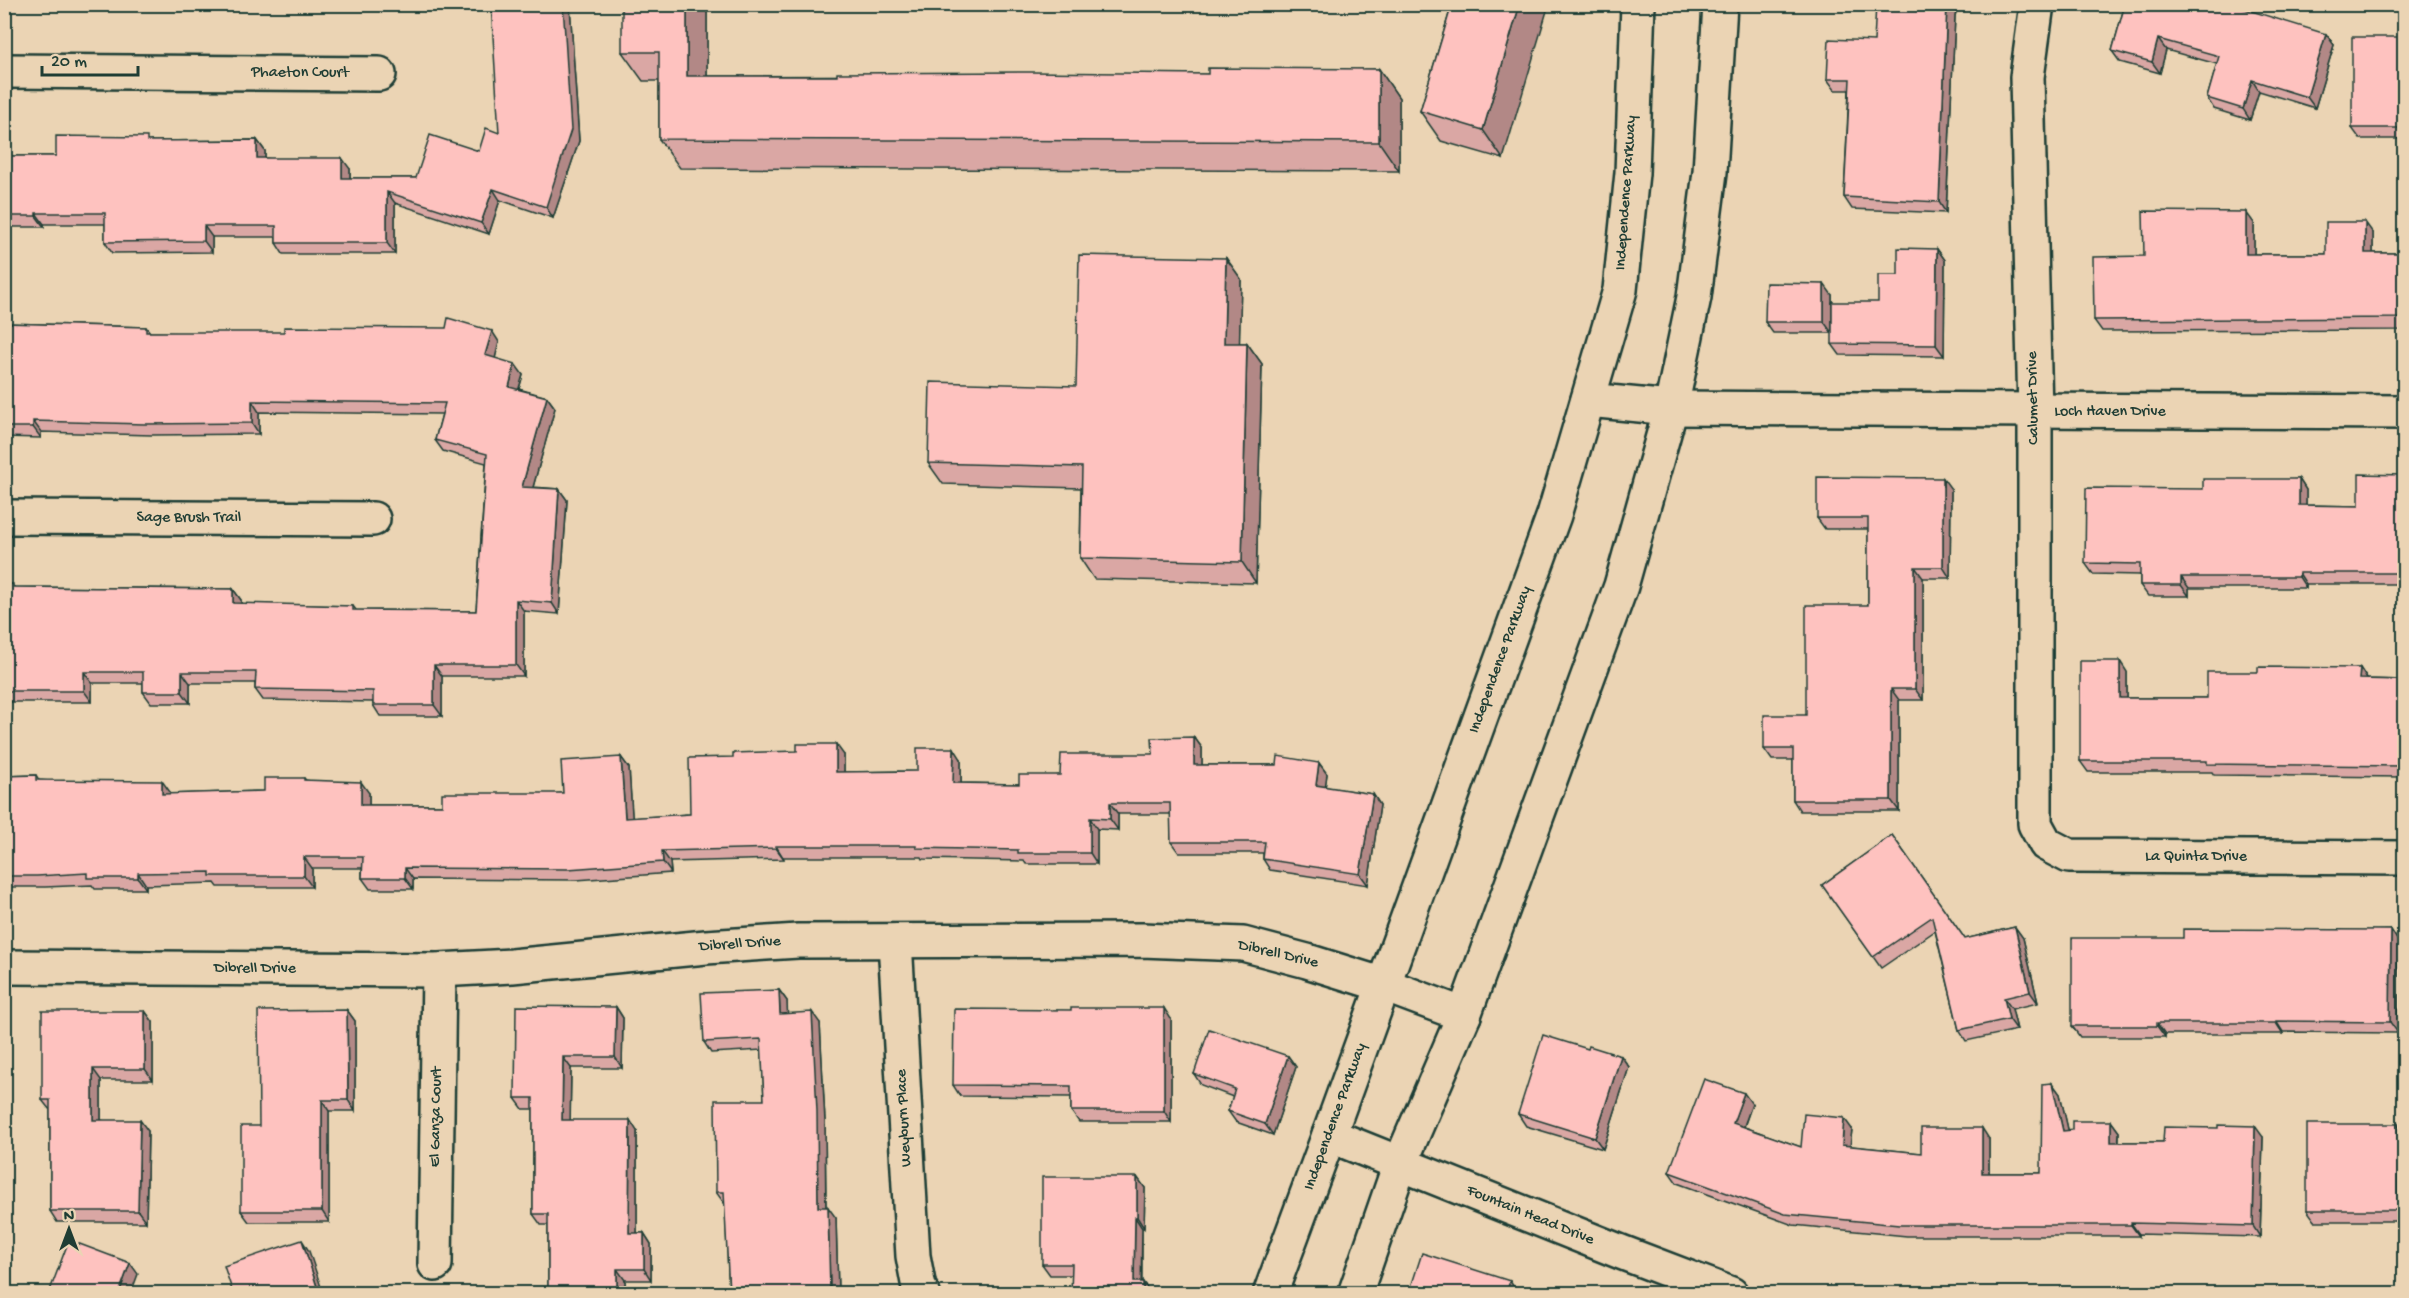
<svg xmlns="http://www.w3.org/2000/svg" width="2409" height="1298" font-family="'Gochi Hand',sans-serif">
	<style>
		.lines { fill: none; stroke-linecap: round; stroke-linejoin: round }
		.street-casing { stroke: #1f3d34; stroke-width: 38 }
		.secondary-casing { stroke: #1f3d34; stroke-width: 38 }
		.street { stroke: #ebd4b4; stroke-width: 33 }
		.secondary { stroke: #ebd4b4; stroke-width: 33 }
		.wall { fill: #daa7a4; stroke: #1f3d34; stroke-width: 1.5 }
		.shaded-wall { fill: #b28886; stroke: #1f3d34; stroke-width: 1.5 }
		.building { fill: #fec2bf; stroke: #1f3d34; stroke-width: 1.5 }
		.labels { text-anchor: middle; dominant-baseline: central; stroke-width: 4.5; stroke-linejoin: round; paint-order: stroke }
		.street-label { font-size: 16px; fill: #1f3d34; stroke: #ebd4b4 }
	</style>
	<rect width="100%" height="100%" fill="#ebd4b4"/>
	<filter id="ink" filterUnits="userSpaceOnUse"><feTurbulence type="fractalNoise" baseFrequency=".0167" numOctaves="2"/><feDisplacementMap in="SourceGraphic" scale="12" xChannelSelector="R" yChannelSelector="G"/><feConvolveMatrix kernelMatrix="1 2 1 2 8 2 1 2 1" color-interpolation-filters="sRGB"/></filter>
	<g filter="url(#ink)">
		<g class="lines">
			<g class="street-casing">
				<g id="street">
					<path d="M2037,4L2027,77L2035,412V824L2046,844L2069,856L2404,858"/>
					<path d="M4,71L379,74"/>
					<path d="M1671,408L2404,412"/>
					<path d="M4,517L373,519"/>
					<path d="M895,941L913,1256L919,1288L923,1294"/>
					<path d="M4,967L439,970L512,966L706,947L798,941L1142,940L1243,944L1307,961L1384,985L1464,1015"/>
					<path d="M1329,1135L1621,1252L1731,1294"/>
					<path d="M435,1264L439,970"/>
				</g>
			</g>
			<g class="secondary-casing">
				<g id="secondary">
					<path d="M1588,400L1671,408"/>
					<path d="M1270,1294L1329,1135L1554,515L1620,290L1632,173L1638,4"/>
					<path d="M1355,1294L1400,1164L1464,1015L1621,586L1671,408L1694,297L1710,172L1720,4"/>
				</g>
			</g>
			<use href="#street" class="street"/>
			<use href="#secondary" class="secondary"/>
		</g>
		<g class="wall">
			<path d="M707,4V76L1208,74L1379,69L1399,98V171L680,168L659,139V81H643L622,52Z"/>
			<path d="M1452,4L1503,159L1441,141L1420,111Z"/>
			<path d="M2125,4L2326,34L2334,45L2315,108L2259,91L2250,120L2214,109L2207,98L2217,64L2166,50L2160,73L2120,62L2112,51Z"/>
			<path d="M570,6L579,141L553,218L500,200L489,234L395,203V254H283L276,243V237H212V252L112,253L105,242V224H44V227H4V156H56L151,141L257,140L265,151V158L350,169V178H416L479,151L499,133Z"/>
			<path d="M1955,16L1946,213L1852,209L1844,197L1849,90H1835L1827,79Z"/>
			<path d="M2404,37V139H2360L2352,128Z"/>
			<path d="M2254,223V254H2326L2373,233V253H2404V330L2102,331L2094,320L2144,256Z"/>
			<path d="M1937,249L1945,260L1944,356L1840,355L1832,344Z"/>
			<path d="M1226,258L1241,279L1239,343H1247L1262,364L1256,583L1094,579L1080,558L1081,488L943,484L928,463L1076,386Z"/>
			<path d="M1832,295V333H1773L1765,322Z"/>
			<path d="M4,323L146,327L150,332L499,342L495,358L523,375L519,389L547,397L555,408L533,487L559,489L567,500L559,614L524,611V676H442V716H380L373,705V702L263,700L255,689V683H190V703H151L143,692V683H92V702H4V584L15,587L233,589L241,600V604L353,606L356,610L476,611L486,463L443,451L435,440L442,414L259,412V434L152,435L41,432V438L4,437Z"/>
			<path d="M2404,475V584H2306V588H2189V596H2148L2140,585V575L2093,574L2085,563L2203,489L2299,479L2306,490V505L2359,506Z"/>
			<path d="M1951,489L1950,578H1923V700H1899V811H1800L1793,800V760H1772L1764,749L1806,715L1868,605V529H1825L1817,518Z"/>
			<path d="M2360,668L2367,679L2404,680V777L2214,775L2212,772H2088L2080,761L2127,672V698H2207L2258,672Z"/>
			<path d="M1194,737L1202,748V765H1277L1319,763L1327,774L1325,787L1373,794L1380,805L1368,885L1270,870L1263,859V853H1179L1171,842V814H1118V830L1097,829V864H1026L1024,861L923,859L922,857H783L784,859L670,862L671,873L576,880L413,879V889H370L362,878V868H312V887H218L215,883L146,885V889H95L92,885L45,887H4V776L36,775L39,780L170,792V794L264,791L304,778L306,780L369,793V805H442L563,793L621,757L629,768L632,818L690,814L844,755V772L917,771L961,759V783L1019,784L1153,754Z"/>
			<path d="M1892,835L1965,939L2015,927L2023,938L2038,1003L2012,1009L2017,1030L1966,1041L1959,1030L1935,931L1881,968L1822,885Z"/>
			<path d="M2391,930L2398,941V1033L2283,1032V1034H2165V1037H2080L2072,1026L2183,938Z"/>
			<path d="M779,990L787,1001V1014L820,1023L825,1122L826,1207L836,1218L838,1293H729L725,1203H724L716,1192L764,1100L762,1050L711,1053L704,1042Z"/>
			<path d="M616,1007L623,1018L622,1068H571L570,1120L637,1131V1233H644L651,1244V1280H625V1293H548V1225H541L533,1214V1109H523L515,1098Z"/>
			<path d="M347,1010L355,1021V1111H329V1222H249L241,1211L259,1126Z"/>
			<path d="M1071,1010L1171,1019V1122H1079L1071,1111V1097L960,1096L953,1085Z"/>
			<path d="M145,1011L153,1022V1080H101V1120L148,1131L146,1222H57L50,1211V1110L42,1100Z"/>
			<path d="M1588,1049L1621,1056L1629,1067L1603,1149L1526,1126L1518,1114Z"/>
			<path d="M1288,1056L1296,1067L1273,1135L1236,1122L1228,1111L1233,1097L1201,1085L1194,1074Z"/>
			<path d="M2052,1083L2060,1094L2068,1130L2111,1121L2119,1132V1142H2163L2263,1137L2260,1237L2139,1234V1236H1907L1793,1225L1677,1183L1669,1172L1752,1104L1744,1127L1801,1147L1852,1129L1850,1146L1921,1153L1989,1139V1173H2041Z"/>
			<path d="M2404,1133V1221H2315L2307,1210Z"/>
			<path d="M1137,1177L1145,1188L1144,1228H1142V1282L1072,1275H1050L1042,1264Z"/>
		</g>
		<g class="shaded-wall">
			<path d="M563,4H569L570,6L579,141L553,218L546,207Z"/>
			<path d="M687,4H707V105L687,76Z"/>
			<path d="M1520,4H1549L1503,159L1483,130Z"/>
			<path d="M1947,4H1959L1955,16L1946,213L1939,202Z"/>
			<path d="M2326,34L2334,45L2315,108L2307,97Z"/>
			<path d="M2158,39L2166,50L2160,73L2152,62Z"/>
			<path d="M1379,69L1399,98V171L1379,142Z"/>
			<path d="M2252,80L2259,91L2250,120L2243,109Z"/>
			<path d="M257,140L265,151V169L257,158Z"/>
			<path d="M342,158L350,169V189L342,178Z"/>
			<path d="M493,189L500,200L489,234L481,223Z"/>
			<path d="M387,192L395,203V254L387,243Z"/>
			<path d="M2246,212L2254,223V265L2246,254Z"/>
			<path d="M36,213L44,224V227L36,216Z"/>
			<path d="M2365,222L2373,233V264L2365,253Z"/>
			<path d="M204,226L212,237V252L204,241Z"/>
			<path d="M1937,249L1945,260L1944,356L1936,345Z"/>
			<path d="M1226,258L1241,279L1239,364L1224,343Z"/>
			<path d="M1824,284L1832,295V333L1824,322Z"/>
			<path d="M492,331L499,342L493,367L485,355Z"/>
			<path d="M1247,343L1262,364L1256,583L1242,562Z"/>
			<path d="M515,364L523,375L516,398L509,387Z"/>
			<path d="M547,397L555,408L530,498L522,487Z"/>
			<path d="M252,401L259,412V434L252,423Z"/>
			<path d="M33,421L41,432V438L33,427Z"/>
			<path d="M1943,478L1951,489L1950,578L1943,567Z"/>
			<path d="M2299,479L2306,490V516L2299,505Z"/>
			<path d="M559,489L567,500L559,614L552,603Z"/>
			<path d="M1915,567L1923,578V700L1915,689Z"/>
			<path d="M2299,573L2306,584V588L2299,577Z"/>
			<path d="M2181,577L2189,588V596L2181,585Z"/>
			<path d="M233,589L241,600V615L233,603Z"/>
			<path d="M516,600L524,611V676L516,665Z"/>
			<path d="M2120,661L2127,672V709L2120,698Z"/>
			<path d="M434,665L442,676V716L434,705Z"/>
			<path d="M2360,668L2367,679V690L2359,679Z"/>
			<path d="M84,672L92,683V702L84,691Z"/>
			<path d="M182,672L190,683V703L182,692Z"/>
			<path d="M1891,689L1899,700V811L1891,800Z"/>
			<path d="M1194,737L1202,748V776L1194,765Z"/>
			<path d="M836,744L844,755V783L836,772Z"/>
			<path d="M954,748L961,759V794L953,783Z"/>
			<path d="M621,757L629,768L633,829L625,818Z"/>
			<path d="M1319,763L1327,774L1324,796L1316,785Z"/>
			<path d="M162,781L170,792V805L162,794Z"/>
			<path d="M361,782L369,793V816L361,805Z"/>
			<path d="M1373,794L1380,805L1368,885L1360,874Z"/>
			<path d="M1110,803L1118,814V830L1110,819Z"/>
			<path d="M1090,818L1097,829V864L1090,853Z"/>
			<path d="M776,846L783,857L784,859L776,848Z"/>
			<path d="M662,851L670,862L671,873L663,862Z"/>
			<path d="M304,857L312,868V887L304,876Z"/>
			<path d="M405,868L413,879V889L405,878Z"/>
			<path d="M138,873L146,885V889L138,878Z"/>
			<path d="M2015,927L2023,938L2038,1003L2030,992Z"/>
			<path d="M2391,930L2398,941V1033L2390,1022Z"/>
			<path d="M779,990L787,1001L788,1025L780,1014Z"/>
			<path d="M2004,998L2012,1009L2017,1030L2009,1019Z"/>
			<path d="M616,1007L623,1018L622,1068L615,1057Z"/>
			<path d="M1164,1008L1171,1019V1122L1164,1111Z"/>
			<path d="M347,1010L355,1021V1111L348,1100Z"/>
			<path d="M145,1011L153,1022V1080L145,1069Z"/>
			<path d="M812,1012L820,1023L825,1122L826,1219L818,1207Z"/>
			<path d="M2276,1021L2283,1032V1034L2276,1023Z"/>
			<path d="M2157,1023L2165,1034V1037L2157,1026Z"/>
			<path d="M1288,1056L1296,1067L1273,1135L1265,1124Z"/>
			<path d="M1621,1056L1629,1067L1603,1149L1595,1138Z"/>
			<path d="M563,1057L571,1068L570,1131L562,1120Z"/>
			<path d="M93,1069L101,1080V1131L93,1120Z"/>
			<path d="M2052,1083L2060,1094L2071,1142L2063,1131Z"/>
			<path d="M1744,1093L1752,1104L1741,1134L1733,1123Z"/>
			<path d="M322,1100L329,1111V1222L322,1211Z"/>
			<path d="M1844,1118L1852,1129L1849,1156L1842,1145Z"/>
			<path d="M140,1120L148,1131L146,1222L138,1211Z"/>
			<path d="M630,1120L637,1131V1244L629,1233Z"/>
			<path d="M2111,1121L2119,1132L2118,1153L2111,1142Z"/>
			<path d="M2398,1124L2404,1133V1220L2398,1210Z"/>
			<path d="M2255,1126L2263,1137L2260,1237L2253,1226Z"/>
			<path d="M1982,1128L1989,1139V1184L1982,1173Z"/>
			<path d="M1137,1177L1145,1188L1144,1228L1137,1217Z"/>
			<path d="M828,1207L836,1218L838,1293H830Z"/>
			<path d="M1135,1217L1142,1228L1141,1293L1134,1282Z"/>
			<path d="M2131,1223L2139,1234V1236L2131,1225Z"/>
			<path d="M644,1233L651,1244V1280L644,1269Z"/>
			<path d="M302,1240L309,1251L323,1293H319Z"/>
			<path d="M130,1263L138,1274L131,1293H119Z"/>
			<path d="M617,1269L625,1280V1293H617Z"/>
			<path d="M1510,1281L1517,1292V1293H1506Z"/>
			<path d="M1143,1282L1151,1293H1143Z"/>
		</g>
		<g class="building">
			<path d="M491,4H563L571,130L546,207L493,189L481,223L387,192V243H276V226H204V241L105,242V213H36V216H4V156H56V136L147,137V141L257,140V158H342V178H416L430,135L479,151L486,128L499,133Z"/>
			<path d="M622,4H687V76H837V73L1031,72L1208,74V68L1379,69V142L659,139V52H622Z"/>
			<path d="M1452,4H1520L1483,130L1420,111Z"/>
			<path d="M1876,4H1947L1939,202L1844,197L1850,79H1827L1829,39L1874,41Z"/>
			<path d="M2125,4H2229L2326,34L2307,97L2252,80L2243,109L2207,98L2219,56L2158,39L2152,62L2112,51Z"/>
			<rect x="2352" y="37" width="52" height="91"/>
			<path d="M2143,211L2246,212V254H2326V222H2365V253H2404V318L2094,320L2093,257L2144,256Z"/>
			<path d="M1898,248L1937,249L1936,345L1832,344V302H1878V275H1898Z"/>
			<path d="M1079,255L1226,258L1224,343H1247L1242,562L1080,558L1082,467L928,463L930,382L1076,386Z"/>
			<path d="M1766,283L1824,284V322H1765Z"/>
			<path d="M448,318L492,331L485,355L515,364L509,387L547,397L522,487L559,489L552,603L516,600V665H434V705H373V691L255,689L256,672H182V692H143V672H84V691H4V584H13V587L233,589V603L353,606V610L476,611L487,454L435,440L445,403L252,401V423L144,424L33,421V427H4V323L146,327V332H284V327L446,328Z"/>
			<path d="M2359,474L2404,475V573H2299V577H2181V585H2140V564L2085,563L2086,488L2203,489V479H2299V505L2359,506Z"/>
			<path d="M1817,477L1943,478V567H1915V689H1891V800H1793V749H1764V715H1806V605H1868V518H1817Z"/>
			<path d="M2080,661H2120V698H2207V672H2258V667L2360,668L2359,679L2404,680V766L2207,764V761H2080Z"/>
			<path d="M1194,737V765H1277L1278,756L1319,763L1316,785L1373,794L1360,874L1263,859L1265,842H1171L1170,803H1110V819L1090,818V853H1018V850L916,848V846H776V848L662,851L663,862L568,869L405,868V878H362L363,857H304V876H210V872L138,873V878H87V873L37,876H4V776L36,775V780L162,781V794L264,791V778H304V780L361,782V805H442V793H563L561,761L621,757L625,818L690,814L689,758L733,757V753L797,751V744H836V772L917,771V748H954L953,783L1019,784V775H1060L1061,754H1153L1152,738Z"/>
			<path d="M1892,835L1965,939L2015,927L2030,992L2004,998L2009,1019L1959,1030L1932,917L1873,957L1822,885Z"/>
			<path d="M2183,929L2391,930L2390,1022L2276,1021V1023H2157V1026H2072V938H2183Z"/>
			<path d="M779,990L780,1014L812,1012L817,1111L818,1207H828L830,1293H729L724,1192H716L715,1100H764L761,1039L704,1042L701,993Z"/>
			<path d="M516,1006L616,1007L615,1057H563L562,1120H630L629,1233H644V1269H617V1293H548V1214H533V1098H515Z"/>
			<path d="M1071,1008H1164V1111H1071V1086L953,1085L954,1009L1071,1010Z"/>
			<path d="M347,1010L348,1100H322V1211H241V1126H259L258,1011Z"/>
			<path d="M42,1011H145V1069H93V1120H140L138,1211H50V1100H42Z"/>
			<path d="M1209,1029L1288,1056L1265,1124L1228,1111L1235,1089L1194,1074Z"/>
			<path d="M1543,1035L1588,1049L1589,1046L1621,1056L1595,1138L1518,1114Z"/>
			<path d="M1704,1079L1744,1093L1733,1123L1801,1147L1804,1114L1844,1118L1842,1145L1921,1153V1128H1982V1173H2041L2042,1084L2052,1083L2063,1131L2072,1130V1121H2111V1142H2163L2164,1127L2218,1128V1125L2255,1126L2253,1226L2131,1223V1225H1899L1785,1214L1669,1172Z"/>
			<rect x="2307" y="1124" width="91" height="86"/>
			<path d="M1042,1177H1137V1217H1135L1134,1282H1143V1293H1071L1072,1264H1042Z"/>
			<path d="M69,1240L130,1263L119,1293H49Z"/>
			<path d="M302,1240L319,1293H233L224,1266Z"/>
			<path d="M1422,1253L1510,1281L1506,1293H1409Z"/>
		</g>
	</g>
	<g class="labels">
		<g class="street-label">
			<text x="300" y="73">Phaeton Court</text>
			<text transform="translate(1627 193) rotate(-86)">Independence Parkway</text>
			<text transform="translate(2034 398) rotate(-91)">Calumet Drive</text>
			<text x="2110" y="412">Loch Haven Drive</text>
			<text x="189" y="518">Sage Brush Trail</text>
			<text transform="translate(1501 660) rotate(-70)">Independence Parkway</text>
			<text x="2196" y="857">La Quinta Drive</text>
			<text transform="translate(740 945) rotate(-4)">Dibrell Drive</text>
			<text transform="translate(1278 955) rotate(13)">Dibrell Drive</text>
			<text x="255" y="969">Dibrell Drive</text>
			<text transform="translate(437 1117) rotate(-89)">El Ganza Court</text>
			<text transform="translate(1336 1117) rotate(-70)">Independence Parkway</text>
			<text transform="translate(905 1118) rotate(-93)">Weyburn Place</text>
			<text transform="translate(1530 1216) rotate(22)">Fountain Head Drive</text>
		</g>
	</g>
	<rect width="2409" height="1298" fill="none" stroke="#ebd4b4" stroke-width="24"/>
	<rect x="12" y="12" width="2385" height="1274" fill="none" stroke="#1f3d34" stroke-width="2" filter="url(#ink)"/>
	<g transform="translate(69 1229)" stroke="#ebd4b4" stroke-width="4.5" paint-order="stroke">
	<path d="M0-4.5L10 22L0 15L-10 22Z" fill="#1f3d34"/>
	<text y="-9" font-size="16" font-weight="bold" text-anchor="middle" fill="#1f3d34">N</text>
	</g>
	<path d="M42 66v9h96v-9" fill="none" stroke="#1f3d34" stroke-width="3"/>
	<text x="51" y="66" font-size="18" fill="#1f3d34" stroke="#ebd4b4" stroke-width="4.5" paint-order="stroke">20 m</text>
</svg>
